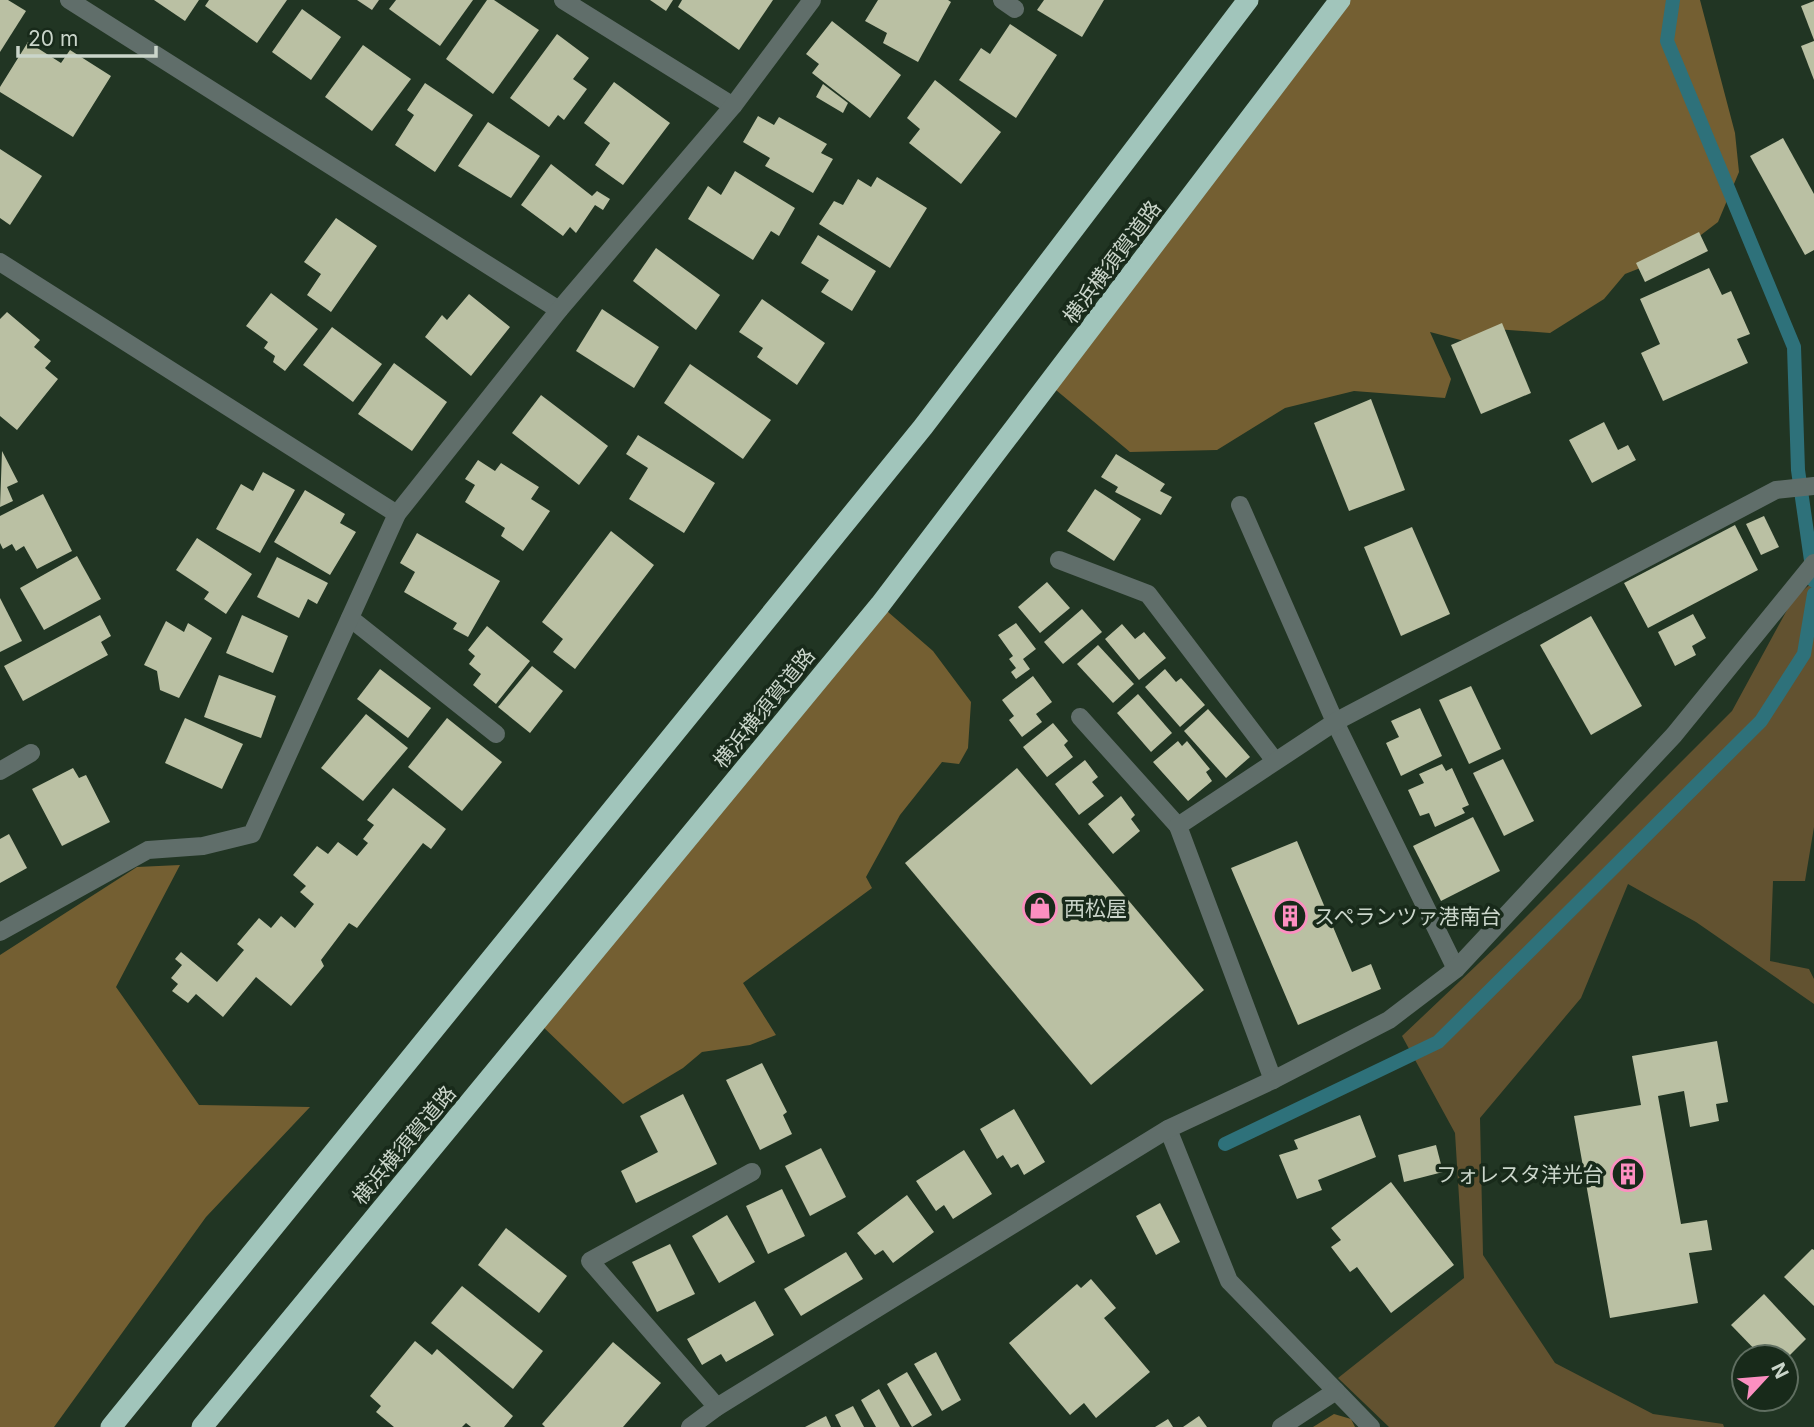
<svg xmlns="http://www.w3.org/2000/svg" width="1814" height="1427" font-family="Inter,'Noto Sans JP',sans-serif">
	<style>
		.green { fill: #625230 }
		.forest { fill: #745f32 }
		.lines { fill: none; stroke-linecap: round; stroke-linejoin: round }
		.stream { stroke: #2e717a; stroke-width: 14 }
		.building { fill: #bac0a3 }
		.minor { stroke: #606e6a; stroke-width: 18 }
		.highway { stroke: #a1c5bb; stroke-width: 21 }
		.labels { text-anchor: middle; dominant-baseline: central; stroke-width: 7; stroke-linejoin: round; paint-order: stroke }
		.street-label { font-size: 21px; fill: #cad5ca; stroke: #182a1a }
		.poi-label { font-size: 21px; fill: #cad5ca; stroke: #182a1a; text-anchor: start }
	</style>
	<rect width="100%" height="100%" fill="#213523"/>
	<path class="green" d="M1814,581V827L1805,881H1773L1770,961L1809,969L1814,979V1004L1696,922L1628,884L1581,998L1480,1118L1483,1255L1555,1363L1653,1414L1723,1424L1724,1427H1389L1338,1378L1464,1278L1455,1133L1402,1036L1498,945L1732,711L1793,599Z"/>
	<g class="forest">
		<path d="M1340,0H1700L1735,133L1739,172L1718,222L1676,254L1625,274L1604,299L1550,333L1495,329L1472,343L1430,332L1451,379L1445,398L1354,391L1285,408L1217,450L1130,452L1050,385Z"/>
		<path d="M880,605L933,651L971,702L968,748L959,764L942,762L900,815L866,877L872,888L743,983L776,1035L750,1045L702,1052L683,1068L623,1104L538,1022Z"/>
		<path d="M180,865L116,987L199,1105L310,1107L206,1217L54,1427H0V955L137,867Z"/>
		<path d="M1334,1414L1351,1419L1355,1427H1313Z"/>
	</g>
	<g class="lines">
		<g class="stream">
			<path d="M1673,0L1667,41L1794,347L1798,470L1814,581"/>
			<path d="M1225,1144L1438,1042L1761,721L1804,654L1814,594"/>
		</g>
	</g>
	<g class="building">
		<path d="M0,0H8L26,11L0,52Z"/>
		<path d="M154,0H199L185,21Z"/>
		<path d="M209,0H287L257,43L205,6Z"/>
		<path d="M357,0H379L372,10Z"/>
		<path d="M396,0H473L440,46L389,9Z"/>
		<path d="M487,0H494L539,30L493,94L446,59Z"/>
		<path d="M650,0H673L666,11Z"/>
		<path d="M682,0H773L739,50L678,7Z"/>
		<path d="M878,0H948L951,2L918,62L883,43L887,33L865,21Z"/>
		<path d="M1044,0H1104L1082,37L1037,10Z"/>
		<path d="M1814,1V40L1801,6Z"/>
		<path d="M302,9L341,37L311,80L272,52Z"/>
		<path d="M832,21L901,75L870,118L812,73L819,64L806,54Z"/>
		<path d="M1010,24L1057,55L1016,118L959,80L981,48L990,54Z"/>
		<path d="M557,34L589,58L573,79L587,89L564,120L558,115L549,127L510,98Z"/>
		<path d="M1814,41V80L1801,46Z"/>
		<path d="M28,42L61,63L70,50L111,76L73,137L0,92V87Z"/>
		<path d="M363,45L411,79L372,131L325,97Z"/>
		<path d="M935,80L1001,132L961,184L909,143L920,129L907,118Z"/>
		<path d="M614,82L670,123L623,185L595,165L610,143L584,123Z"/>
		<path d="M425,83L473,115L435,172L395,145L414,115L407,110Z"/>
		<path d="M823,84L848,103L843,113L816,97Z"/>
		<path d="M758,116L774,125L779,117L827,144L821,153L833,159L813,193L765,166L770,158L743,142Z"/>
		<path d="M488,122L540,156L511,198L458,166Z"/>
		<path d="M1783,138L1814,194V250L1805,255L1750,156Z"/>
		<path d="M0,149L42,176L10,225L0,218Z"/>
		<path d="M551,164L592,196L597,191L610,199L603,210L595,205L576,233L570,227L563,236L521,205Z"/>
		<path d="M735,171L795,208L779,236L771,231L753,260L688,219L708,186L721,195Z"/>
		<path d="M877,177L927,208L890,268L819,224L834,201L843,205L858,179L871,187Z"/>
		<path d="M336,218L377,246L331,312L307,295L321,274L304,262Z"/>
		<path d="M1699,232L1708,251L1645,282L1636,263Z"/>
		<path d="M818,235L876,271L852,311L821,292L829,280L801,263Z"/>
		<path d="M656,248L720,295L696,330L633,281Z"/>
		<path d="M1709,268L1722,295L1731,291L1750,334L1737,339L1748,363L1663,401L1641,353L1660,344L1640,299Z"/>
		<path d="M271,293L318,329L285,371L273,362L275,356L264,348L268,342L246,326Z"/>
		<path d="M469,294L510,327L471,376L425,337L442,315L447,320Z"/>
		<path d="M762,299L825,343L797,385L757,357L763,348L739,332Z"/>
		<path d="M602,309L659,347L634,388L576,351Z"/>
		<path d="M7,312L40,340L34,347L51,361L45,368L58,379L17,430L0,416V319Z"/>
		<path d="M1502,323L1531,393L1481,414L1451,345Z"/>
		<path d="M332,327L382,364L353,402L303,365Z"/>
		<path d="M394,363L447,402L412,451L358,414Z"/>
		<path d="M690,364L771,420L743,459L664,403Z"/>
		<path d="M541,395L608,446L579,485L512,433Z"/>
		<path d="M1371,399L1405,490L1349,511L1314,423Z"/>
		<path d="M1604,422L1618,450L1628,445L1636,460L1592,483L1569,440Z"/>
		<path d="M638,435L715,483L684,533L629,499L648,468L626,454Z"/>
		<path d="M2,451L18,482L7,487L13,501L0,507Z"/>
		<path d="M1116,454L1165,484L1160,491L1172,497L1161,515L1115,492L1118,487L1101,477Z"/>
		<path d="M478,460L495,471L501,463L539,487L531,499L550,511L523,551L501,536L505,528L465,502L475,485L465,479Z"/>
		<path d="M263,472L295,490L260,553L216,529L241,484L253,491Z"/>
		<path d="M1095,489L1141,519L1114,561L1067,531Z"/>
		<path d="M305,490L345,514L340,523L356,532L330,575L274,542Z"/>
		<path d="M43,494L72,551L37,569L24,546L16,551L12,544L3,549L0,543V516Z"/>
		<path d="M1764,516L1779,547L1761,555L1746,524Z"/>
		<path d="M1735,525L1758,570L1648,628L1624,583Z"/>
		<path d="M1412,527L1450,614L1401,636L1364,547Z"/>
		<path d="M611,531L654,565L575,669L553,652L563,639L542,622Z"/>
		<path d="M417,533L500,581L468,637L453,629L457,623L404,592L415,572L400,563Z"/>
		<path d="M197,538L252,574L226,614L204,599L209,592L176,570Z"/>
		<path d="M77,556L101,599L44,630L20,588Z"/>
		<path d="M277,557L328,583L317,604L308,599L299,618L257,597Z"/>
		<path d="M1047,582L1070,608L1040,633L1018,607Z"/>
		<path d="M0,598L22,641L0,652Z"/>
		<path d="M1082,609L1102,632L1063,664L1044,642Z"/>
		<path d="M1693,614L1706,638L1692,646L1696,655L1675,666L1658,632Z"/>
		<path d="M100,615L111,636L101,642L108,655L23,701L4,666Z"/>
		<path d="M242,615L288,636L273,673L226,653Z"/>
		<path d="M1591,616L1642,706L1591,735L1540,645Z"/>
		<path d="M166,621L184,632L188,623L212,638L179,698L160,690L157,671L144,665Z"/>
		<path d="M1016,623L1036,649L1023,659L1030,669L1016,679L1011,672L1016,668L1009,659L1013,656L998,635Z"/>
		<path d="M1122,624L1135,639L1144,632L1166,658L1139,680L1105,639Z"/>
		<path d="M487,626L530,661L496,704L473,685L481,674L469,664L475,656L468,650Z"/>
		<path d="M1098,645L1134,684L1113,703L1077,664Z"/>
		<path d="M532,666L563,691L530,733L498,707Z"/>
		<path d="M380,669L431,708L408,738L357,699Z"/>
		<path d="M1165,669L1176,682L1181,678L1205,705L1180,727L1145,687Z"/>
		<path d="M219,675L276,696L261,738L204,717Z"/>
		<path d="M1033,676L1052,702L1036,714L1042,722L1022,737L1009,720L1014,716L1002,700Z"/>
		<path d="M1471,686L1501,749L1469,764L1439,700Z"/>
		<path d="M1138,694L1172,733L1151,752L1117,713Z"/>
		<path d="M1420,708L1442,756L1401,776L1386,743L1399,737L1391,721Z"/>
		<path d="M1208,709L1250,757L1226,778L1184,731Z"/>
		<path d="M366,714L408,748L363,801L321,768Z"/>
		<path d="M185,718L243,744L222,789L165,763Z"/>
		<path d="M447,718L502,762L462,811L408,767Z"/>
		<path d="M1053,723L1068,741L1064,745L1073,757L1047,777L1023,747Z"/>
		<path d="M1178,741L1182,746L1187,741L1210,769L1206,772L1212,781L1188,801L1153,762Z"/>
		<path d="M1503,759L1534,821L1504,836L1473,773Z"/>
		<path d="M1085,760L1098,777L1092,782L1104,796L1079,815L1055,784Z"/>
		<path d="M1442,764L1446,771L1452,768L1469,805L1462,808L1465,813L1435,827L1429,813L1420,816L1408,790L1424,783L1419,774Z"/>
		<path d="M73,768L79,778L86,775L110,822L62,846L32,789Z"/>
		<path d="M1017,768L1204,990L1091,1085L905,863Z"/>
		<path d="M393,788L446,829L431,849L423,843L357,928L349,923L321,960L324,966L291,1006L256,977L223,1017L196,994L188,1003L172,991L178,984L171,978L182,965L175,959L181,952L217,982L244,950L237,944L259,918L271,928L281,916L295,928L314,904L300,892L306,886L293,875L317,846L328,854L338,842L357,856L368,843L363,839L374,825L367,820Z"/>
		<path d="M1121,796L1135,815L1131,819L1140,831L1113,854L1088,824Z"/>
		<path d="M1473,817L1500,871L1441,901L1413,846Z"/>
		<path d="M9,834L27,868L0,883V839Z"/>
		<path d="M1297,841L1352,972L1371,964L1381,989L1298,1025L1231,868Z"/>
		<path d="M1717,1041L1728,1102L1716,1104L1719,1121L1690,1127L1684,1091L1658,1096L1681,1224L1707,1220L1712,1250L1689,1253L1698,1303L1610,1318L1574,1116L1641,1105L1632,1056Z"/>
		<path d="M762,1063L787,1112L783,1115L792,1134L760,1150L726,1080Z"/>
		<path d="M683,1094L717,1164L636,1203L621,1171L658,1152L640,1116Z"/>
		<path d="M1014,1109L1045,1162L1024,1175L1018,1164L1011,1168L1003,1155L997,1159L980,1129Z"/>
		<path d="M1360,1115L1376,1157L1318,1180L1322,1190L1297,1199L1279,1155L1298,1149L1294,1140Z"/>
		<path d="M1436,1145L1443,1172L1404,1182L1398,1155Z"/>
		<path d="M821,1148L846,1197L810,1216L785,1166Z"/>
		<path d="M964,1150L992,1194L953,1219L944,1205L936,1211L916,1181Z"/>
		<path d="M1391,1182L1454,1265L1391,1313L1357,1267L1350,1272L1331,1247L1341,1240L1331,1228Z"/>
		<path d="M782,1189L805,1236L768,1254L746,1206Z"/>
		<path d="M907,1195L934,1232L893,1263L883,1250L875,1255L857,1233Z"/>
		<path d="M1160,1203L1180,1242L1156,1255L1136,1216Z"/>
		<path d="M727,1215L755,1262L719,1283L692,1236Z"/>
		<path d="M506,1228L567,1276L539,1313L478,1265Z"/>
		<path d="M670,1244L695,1294L657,1312L632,1262Z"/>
		<path d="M1812,1249L1814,1250V1306L1784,1277Z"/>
		<path d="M846,1252L863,1279L801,1316L784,1289Z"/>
		<path d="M1091,1279L1116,1308L1104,1318L1150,1372L1096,1418L1084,1403L1070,1415L1009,1343L1077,1284L1081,1288Z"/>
		<path d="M462,1286L543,1351L513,1389L431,1323Z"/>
		<path d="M1764,1294L1806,1339L1788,1357H1762L1731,1325Z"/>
		<path d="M755,1301L774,1335L726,1362L721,1354L702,1365L687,1339Z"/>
		<path d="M415,1341L432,1355L437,1349L513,1416L504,1427H471L466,1423L462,1427H394L376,1412L381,1406L370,1396Z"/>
		<path d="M613,1342L661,1383L623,1427H545L542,1424Z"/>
		<path d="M936,1352L961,1400L942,1411L914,1364Z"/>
		<path d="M907,1372L932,1415L912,1427L887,1384Z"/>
		<path d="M879,1389L900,1427H876L861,1400Z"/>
		<path d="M853,1406L864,1427H841L835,1415Z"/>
		<path d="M826,1416L831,1427H805Z"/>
		<path d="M1199,1416L1207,1427H1183Z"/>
		<path d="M1168,1419L1173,1427H1155Z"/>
	</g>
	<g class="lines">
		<g class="minor">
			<path d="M69,0L559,310"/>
			<path d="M563,0L733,106"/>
			<path d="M1002,0L1015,9"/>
			<path d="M0,262L397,514"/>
			<path d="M1240,505L1335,722L1456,969"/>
			<path d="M1059,560L1148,594L1275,761"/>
			<path d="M350,618L496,734"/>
			<path d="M1080,717L1178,826"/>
			<path d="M0,771L31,753"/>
			<path d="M0,932L148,850L203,846L252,834L397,514L559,310L733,106L812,0"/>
			<path d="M1273,1080L1178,826L1335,722L1776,490L1814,486"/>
			<path d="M1168,1129L1229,1281L1371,1427"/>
			<path d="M717,1407L590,1261L752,1172"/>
			<path d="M690,1427L717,1407L1168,1129L1273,1080L1389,1020L1456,969L1674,735L1814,563"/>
			<path d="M1281,1427L1336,1391"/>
		</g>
		<g class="highway">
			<path d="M111,1427L923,427L1248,0"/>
			<path d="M202,1427L880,605L1340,0"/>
		</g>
	</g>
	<defs>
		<g id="shop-ring" transform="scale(1.75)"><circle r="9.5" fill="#182a1a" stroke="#fc8fc1" stroke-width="1.5"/><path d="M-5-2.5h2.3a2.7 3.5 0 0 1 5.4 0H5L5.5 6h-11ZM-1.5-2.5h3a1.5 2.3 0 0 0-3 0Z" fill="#fc8fc1"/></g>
		<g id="building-ring" transform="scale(1.75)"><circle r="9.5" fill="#182a1a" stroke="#fc8fc1" stroke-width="1.5"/><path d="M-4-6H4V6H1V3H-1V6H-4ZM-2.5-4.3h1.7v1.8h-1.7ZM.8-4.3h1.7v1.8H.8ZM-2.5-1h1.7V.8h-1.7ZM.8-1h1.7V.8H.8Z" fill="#fc8fc1"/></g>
	</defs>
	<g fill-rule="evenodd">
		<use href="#shop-ring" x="1040" y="908"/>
		<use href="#building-ring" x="1290" y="916"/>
		<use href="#building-ring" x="1628" y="1174"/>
	</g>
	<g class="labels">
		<g class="street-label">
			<text transform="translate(1112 262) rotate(-53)">横浜横須賀道路</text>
			<text transform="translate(764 708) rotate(-51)">横浜横須賀道路</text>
			<text transform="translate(404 1145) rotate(-50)">横浜横須賀道路</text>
		</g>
		<g class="poi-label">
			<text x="1064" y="908">西松屋</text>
			<text x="1314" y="916">スペランツァ港南台</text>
			<text x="1604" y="1174" text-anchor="end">フォレスタ洋光台</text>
		</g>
	</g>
	<g transform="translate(1765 1378) rotate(64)"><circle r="33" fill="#182a1a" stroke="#5f6e60" stroke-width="2"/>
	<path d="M0-5L12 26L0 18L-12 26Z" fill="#fc8fc1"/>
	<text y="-10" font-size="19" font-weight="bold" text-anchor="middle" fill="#cad5ca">N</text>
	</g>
	<path d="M18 46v10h138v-10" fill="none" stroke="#cad5ca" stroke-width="3.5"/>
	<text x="28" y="46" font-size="21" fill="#cad5ca" stroke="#182a1a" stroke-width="5" paint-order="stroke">20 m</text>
</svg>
